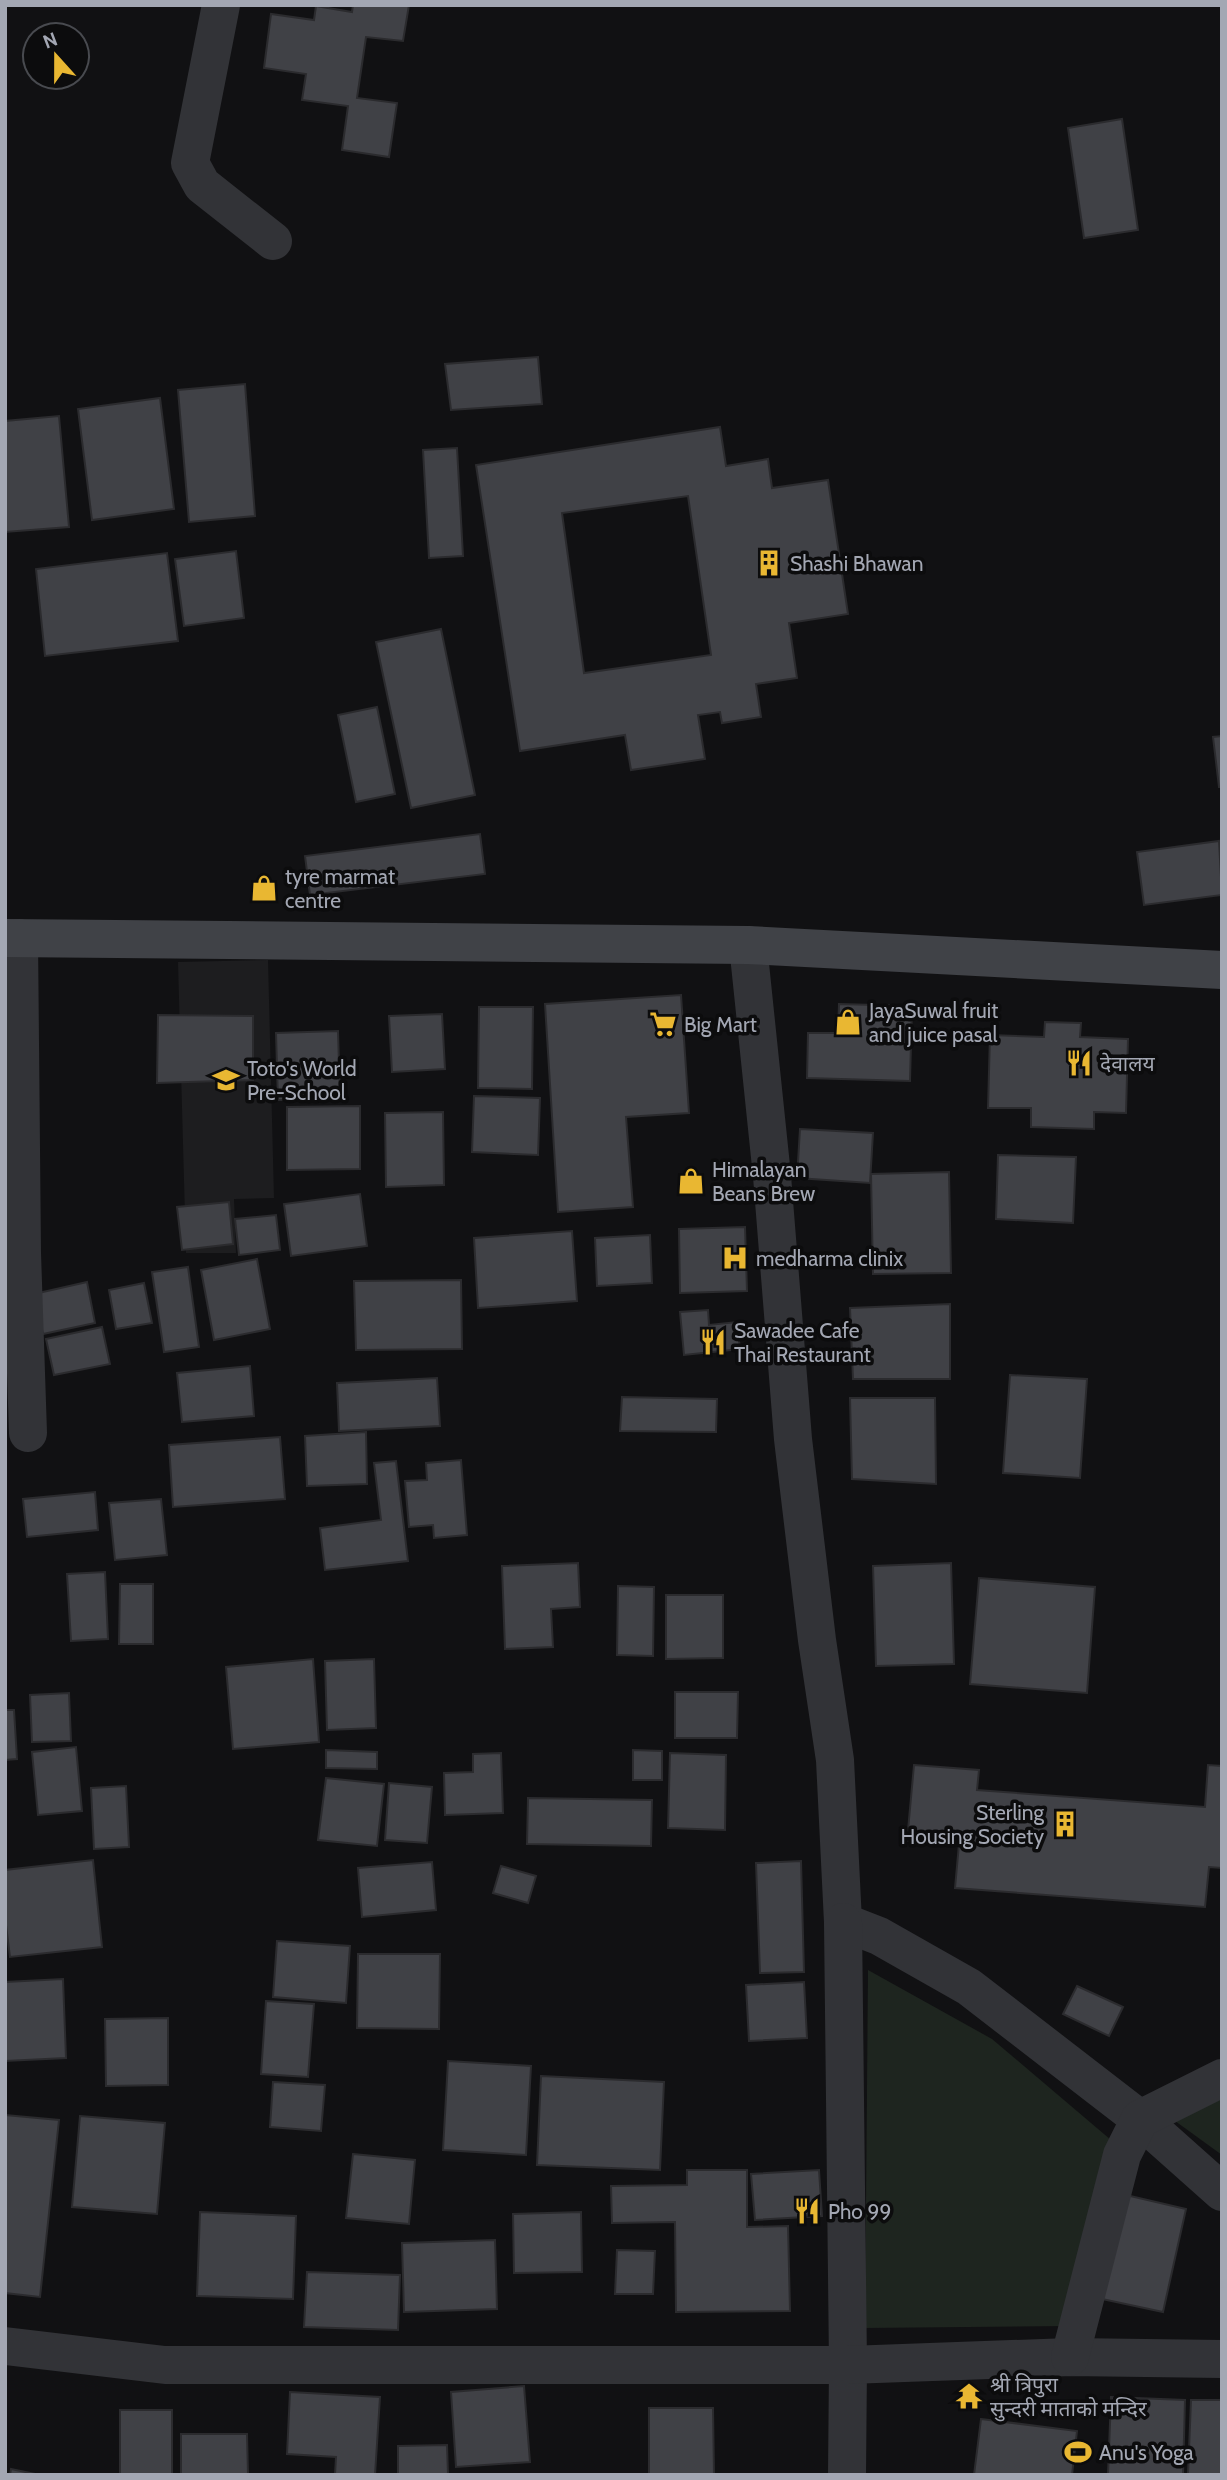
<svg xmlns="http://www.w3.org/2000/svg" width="1227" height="2480" font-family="Cabin,'Noto Sans Devanagari',sans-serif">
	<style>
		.built { fill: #1d1d1f }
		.green { fill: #1e251f }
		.building { fill: #404146; stroke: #2b2b2e; stroke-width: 2; fill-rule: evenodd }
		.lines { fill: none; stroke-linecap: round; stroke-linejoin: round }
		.street { stroke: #323337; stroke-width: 38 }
		.secondary { stroke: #404247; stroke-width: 38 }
		.labels { text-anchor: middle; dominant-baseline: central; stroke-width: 7; stroke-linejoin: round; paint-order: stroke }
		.poi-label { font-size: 21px; fill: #a3a7b3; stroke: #0c0c0d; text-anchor: start }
	</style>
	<rect width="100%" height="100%" fill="#111113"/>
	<path class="built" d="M268,960L274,1198L234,1199L236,1253H186L178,962Z"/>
	<g class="green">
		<path d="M868,1970L992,2039L1111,2140L1070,2326L865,2328Z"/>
		<path d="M1222,2098V2155L1171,2118Z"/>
	</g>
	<g class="building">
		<path d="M353,5H409L403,41L366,37L357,98L397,103L389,157L342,150L348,106L302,100L306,74L264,68L271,14L314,20L316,6L352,12Z"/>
		<path d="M1122,119L1138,230L1084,238L1068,128Z"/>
		<path d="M538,357L542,404L451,410L445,364Z"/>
		<path d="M245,384L255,516L189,522L178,390Z"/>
		<path d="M160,398L174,509L92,520L78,409Z"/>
		<path d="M59,416L69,527L5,532V421Z"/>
		<path d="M720,427L726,466L768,459L772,488L828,480L848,614L789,623L797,678L756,684L761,717L722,723L720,712L698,715L705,759L631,770L625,735L520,751L476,465ZM688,496L711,655L584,673L562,513Z"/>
		<path d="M457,448L463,556L429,558L423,450Z"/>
		<path d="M236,551L244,618L184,626L175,559Z"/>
		<path d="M167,553L178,641L45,656L36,569Z"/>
		<path d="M441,629L475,795L411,808L376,642Z"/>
		<path d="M377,707L395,794L356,802L338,715Z"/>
		<path d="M1222,736V787H1219L1213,737Z"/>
		<path d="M480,834L485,874L310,895L305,856Z"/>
		<path d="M1219,841L1222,895L1144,905L1137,852Z"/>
		<path d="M681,995L689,1113L626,1117L633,1207L558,1212L545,1004Z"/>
		<path d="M839,1004L912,1006L910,1081L807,1078L808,1033H838Z"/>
		<path d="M479,1007H533L532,1089L478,1088Z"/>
		<path d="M442,1014L445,1069L392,1072L389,1016Z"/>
		<path d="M158,1015L253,1016V1080L157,1083Z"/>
		<path d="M1045,1022L1081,1023L1080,1037L1128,1039L1126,1113L1094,1112V1129L1031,1127V1108H988L990,1035L1044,1037Z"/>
		<path d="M338,1031L340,1098L278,1100L276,1033Z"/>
		<path d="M474,1096L540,1098L538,1155L472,1152Z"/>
		<path d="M360,1106V1169L287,1170V1107Z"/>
		<path d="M443,1112L444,1185L386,1187L385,1113Z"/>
		<path d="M800,1129L873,1133L870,1183L797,1178Z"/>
		<path d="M998,1155L1076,1157L1073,1223L996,1219Z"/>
		<path d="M949,1172L951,1273L873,1274L871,1174Z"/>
		<path d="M360,1194L367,1246L291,1256L284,1204Z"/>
		<path d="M229,1202L233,1244L182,1250L177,1207Z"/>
		<path d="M276,1215L280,1250L239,1255L235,1219Z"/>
		<path d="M745,1227L747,1291L680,1293L679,1229Z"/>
		<path d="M572,1231L577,1301L478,1308L474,1238Z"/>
		<path d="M650,1235L652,1283L597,1286L595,1238Z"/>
		<path d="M257,1259L270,1329L214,1340L201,1270Z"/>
		<path d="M188,1267L199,1347L164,1352L152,1272Z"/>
		<path d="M461,1280L462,1349L356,1350L354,1281Z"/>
		<path d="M87,1282L95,1323L43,1334L34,1294Z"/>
		<path d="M144,1283L152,1323L116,1329L109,1290Z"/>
		<path d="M950,1304V1379H853L850,1308Z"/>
		<path d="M708,1310L709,1325L737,1322L740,1349L684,1355L680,1312Z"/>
		<path d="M102,1327L110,1364L54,1375L46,1339Z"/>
		<path d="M250,1366L254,1416L182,1422L177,1373Z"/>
		<path d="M1010,1375L1087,1379L1080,1478L1003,1473Z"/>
		<path d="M437,1378L440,1426L339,1431L337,1383Z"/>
		<path d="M622,1397L717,1399L716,1432L620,1431Z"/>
		<path d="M850,1398H935L936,1484L852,1479Z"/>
		<path d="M366,1432L367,1484L307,1486L305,1436Z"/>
		<path d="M280,1437L285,1499L173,1507L169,1445Z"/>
		<path d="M461,1460L467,1535L434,1538L433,1525L409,1527L405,1481L427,1480L426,1463Z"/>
		<path d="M396,1461L408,1561L325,1570L320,1528L381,1520L374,1463Z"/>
		<path d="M95,1492L98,1530L27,1537L23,1499Z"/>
		<path d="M161,1499L167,1555L115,1560L109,1503Z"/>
		<path d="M578,1563L580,1607L551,1609L553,1647L505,1649L502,1566Z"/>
		<path d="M951,1563L954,1664L876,1666L873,1566Z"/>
		<path d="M105,1572L108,1639L71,1641L67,1574Z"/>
		<path d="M979,1578L1095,1587L1087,1693L970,1684Z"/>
		<path d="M120,1584H153V1644H119Z"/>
		<path d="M618,1586L654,1587L653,1656L617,1655Z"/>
		<path d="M666,1595H723V1658L666,1659Z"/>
		<path d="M313,1659L319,1742L233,1749L226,1667Z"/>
		<path d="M374,1659L376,1728L327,1730L325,1661Z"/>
		<path d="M675,1692H738L737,1738H675Z"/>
		<path d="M69,1693L71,1741L32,1742L30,1695Z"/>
		<path d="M5,1710H14L17,1759L5,1760Z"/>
		<path d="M76,1747L82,1811L38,1815L32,1752Z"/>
		<path d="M326,1750L377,1752V1769L326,1768Z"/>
		<path d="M633,1750L662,1751V1780H633Z"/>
		<path d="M501,1753L503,1813L445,1815L444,1773L473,1772V1754Z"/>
		<path d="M670,1753L726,1755L725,1830L668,1828Z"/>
		<path d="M914,1765L979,1770L977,1790L1205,1807L1208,1765L1222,1766V1868L1209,1867L1205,1907L955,1888L959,1844L907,1841Z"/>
		<path d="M326,1778L384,1784L377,1846L318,1840Z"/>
		<path d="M389,1783L432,1787L427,1843L385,1840Z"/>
		<path d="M126,1786L129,1847L94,1849L91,1788Z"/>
		<path d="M528,1798L652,1800L651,1846L527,1844Z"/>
		<path d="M93,1860L102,1947L10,1957L5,1917V1870Z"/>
		<path d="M801,1861L804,1972L760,1973L756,1863Z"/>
		<path d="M432,1862L436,1910L362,1917L358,1868Z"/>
		<path d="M501,1866L536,1876L528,1903L493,1893Z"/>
		<path d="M277,1941L350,1946L346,2003L273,1997Z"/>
		<path d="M358,1954H440L439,2029L357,2028Z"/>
		<path d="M63,1979L66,2058L5,2061V1982Z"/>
		<path d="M804,1982L807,2038L749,2041L746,1985Z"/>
		<path d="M1077,1986L1123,2007L1109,2036L1063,2014Z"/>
		<path d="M266,2001L314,2004L308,2077L261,2074Z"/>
		<path d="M168,2018V2085L106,2086L105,2019Z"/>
		<path d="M448,2061L531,2066L526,2155L443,2150Z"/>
		<path d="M541,2076L664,2082L660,2170L537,2165Z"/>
		<path d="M273,2082L325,2085L321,2131L270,2127Z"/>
		<path d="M5,2115L59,2120L40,2297L5,2293Z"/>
		<path d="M80,2116L165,2123L157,2214L72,2207Z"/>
		<path d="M353,2154L415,2160L409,2224L346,2218Z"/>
		<path d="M687,2170H747V2227L788,2226L790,2311L676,2312L675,2222L612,2223L611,2186L687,2185Z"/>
		<path d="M819,2170L822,2216L755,2220L751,2174Z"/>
		<path d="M1126,2195L1186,2209L1163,2312L1102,2299Z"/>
		<path d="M200,2212L296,2216L293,2299L197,2296Z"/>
		<path d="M581,2212L582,2272L514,2273L513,2214Z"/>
		<path d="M495,2240L497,2309L404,2312L402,2243Z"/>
		<path d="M617,2250L655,2251L653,2294H615Z"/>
		<path d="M307,2272L400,2275L398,2330L304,2327Z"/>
		<path d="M524,2386L530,2462L456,2467L451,2392Z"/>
		<path d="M290,2392L380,2397L375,2475H335L336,2457L287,2454Z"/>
		<path d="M1111,2397L1185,2400L1183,2475H1108Z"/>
		<path d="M1191,2400H1222V2475H1188Z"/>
		<path d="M649,2408H713L714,2475H649Z"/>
		<rect x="120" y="2410" width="52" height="65"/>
		<path d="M981,2419L1077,2431L1072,2475H974Z"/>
		<path d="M181,2434H247L248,2475H181Z"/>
		<path d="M447,2445L448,2475H398V2446Z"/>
		<path d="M11,2469L40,2475H10Z"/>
	</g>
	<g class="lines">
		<g class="street">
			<path d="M221,5L190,163L202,185L273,241"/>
			<path d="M19,938L22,1253L28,1433"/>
			<path d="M748,945L772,1176L793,1439L817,1640L835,1760L843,1922L879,1936L969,1987L1140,2119L1222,2192"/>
			<path d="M843,1922L848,2365L847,2475"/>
			<path d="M5,2346L165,2365H848L1070,2357L1222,2359"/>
			<path d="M1070,2357L1122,2155L1140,2119L1222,2078"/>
		</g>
		<path class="secondary" d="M5,938L748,945L1222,970"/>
	</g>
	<defs>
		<g id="building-bare" transform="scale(2.1)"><path d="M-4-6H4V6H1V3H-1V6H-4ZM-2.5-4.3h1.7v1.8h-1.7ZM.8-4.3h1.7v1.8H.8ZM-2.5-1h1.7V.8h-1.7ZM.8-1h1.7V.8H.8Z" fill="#e9b732" stroke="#0c0c0d" stroke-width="2.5" paint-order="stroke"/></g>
		<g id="shop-bare" transform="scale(2.1)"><path d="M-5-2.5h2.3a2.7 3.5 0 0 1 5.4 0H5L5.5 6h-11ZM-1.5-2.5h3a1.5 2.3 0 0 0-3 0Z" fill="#e9b732" stroke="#0c0c0d" stroke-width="2.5" paint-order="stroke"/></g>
		<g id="supermarket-bare" transform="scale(2.1)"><path d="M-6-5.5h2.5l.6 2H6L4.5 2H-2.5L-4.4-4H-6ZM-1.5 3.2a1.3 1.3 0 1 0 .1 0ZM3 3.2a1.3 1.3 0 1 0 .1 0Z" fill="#e9b732" stroke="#0c0c0d" stroke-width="2.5" paint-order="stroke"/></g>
		<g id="restaurant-bare" transform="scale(2.1)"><path d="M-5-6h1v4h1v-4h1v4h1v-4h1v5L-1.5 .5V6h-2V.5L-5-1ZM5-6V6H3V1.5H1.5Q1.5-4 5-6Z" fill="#e9b732" stroke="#0c0c0d" stroke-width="2.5" paint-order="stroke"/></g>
		<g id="school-bare" transform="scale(2.1)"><path d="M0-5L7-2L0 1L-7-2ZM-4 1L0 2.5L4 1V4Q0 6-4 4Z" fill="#e9b732" stroke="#0c0c0d" stroke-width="2.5" paint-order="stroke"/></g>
		<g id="hospital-bare" transform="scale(2.1)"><path d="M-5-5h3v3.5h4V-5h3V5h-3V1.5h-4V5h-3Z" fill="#e9b732" stroke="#0c0c0d" stroke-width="2.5" paint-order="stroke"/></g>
		<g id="temple-bare" transform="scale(2.1)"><path d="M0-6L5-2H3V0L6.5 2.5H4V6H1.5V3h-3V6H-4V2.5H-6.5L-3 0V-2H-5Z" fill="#e9b732" stroke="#0c0c0d" stroke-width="2.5" paint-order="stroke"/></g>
		<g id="stadium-bare" transform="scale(2.1)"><path d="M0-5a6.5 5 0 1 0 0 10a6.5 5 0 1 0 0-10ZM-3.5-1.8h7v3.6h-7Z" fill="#e9b732" stroke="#0c0c0d" stroke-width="2.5" paint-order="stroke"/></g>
	</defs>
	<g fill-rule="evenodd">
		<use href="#building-bare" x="769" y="563"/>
		<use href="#shop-bare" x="264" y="888"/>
		<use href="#shop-bare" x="848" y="1022"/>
		<use href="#supermarket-bare" x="663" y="1024"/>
		<use href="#restaurant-bare" x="1079" y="1063"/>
		<use href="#school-bare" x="226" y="1080"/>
		<use href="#shop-bare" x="691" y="1181"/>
		<use href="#hospital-bare" x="735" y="1258"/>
		<use href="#restaurant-bare" x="713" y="1342"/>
		<use href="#building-bare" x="1065" y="1824"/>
		<use href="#restaurant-bare" x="807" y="2211"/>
		<use href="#temple-bare" x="969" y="2396"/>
		<use href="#stadium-bare" x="1078" y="2452"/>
	</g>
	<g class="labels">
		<g class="poi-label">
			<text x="790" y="563">Shashi Bhawan</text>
			<text x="285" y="876">tyre marmat<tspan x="285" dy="24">centre</tspan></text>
			<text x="869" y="1010">JayaSuwal fruit<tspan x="869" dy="24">and juice pasal</tspan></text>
			<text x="684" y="1024">Big Mart</text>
			<text x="1100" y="1063">देवालय</text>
			<text x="247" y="1068">Toto's World<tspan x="247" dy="24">Pre-School</tspan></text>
			<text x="712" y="1169">Himalayan<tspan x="712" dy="24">Beans Brew</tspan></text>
			<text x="756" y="1258">medharma clinix</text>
			<text x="734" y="1330">Sawadee Cafe<tspan x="734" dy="24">Thai Restaurant</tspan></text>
			<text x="1044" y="1812" text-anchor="end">Sterling<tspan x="1044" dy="24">Housing Society</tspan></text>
			<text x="828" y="2211">Pho 99</text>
			<text x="990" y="2384">श्री त्रिपुरा<tspan x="990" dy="24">सुन्दरी माताको मन्दिर</tspan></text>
			<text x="1099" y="2452">Anu's Yoga</text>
		</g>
	</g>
	<rect width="1227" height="2480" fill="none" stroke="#a3a7b3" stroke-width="14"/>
	<g transform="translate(56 56) rotate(339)"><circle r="33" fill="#0c0c0d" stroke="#484a4f" stroke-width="2"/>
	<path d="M0-5L12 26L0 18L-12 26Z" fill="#e9b732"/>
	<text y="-10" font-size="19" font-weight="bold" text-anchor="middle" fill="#a3a7b3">N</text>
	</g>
</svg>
